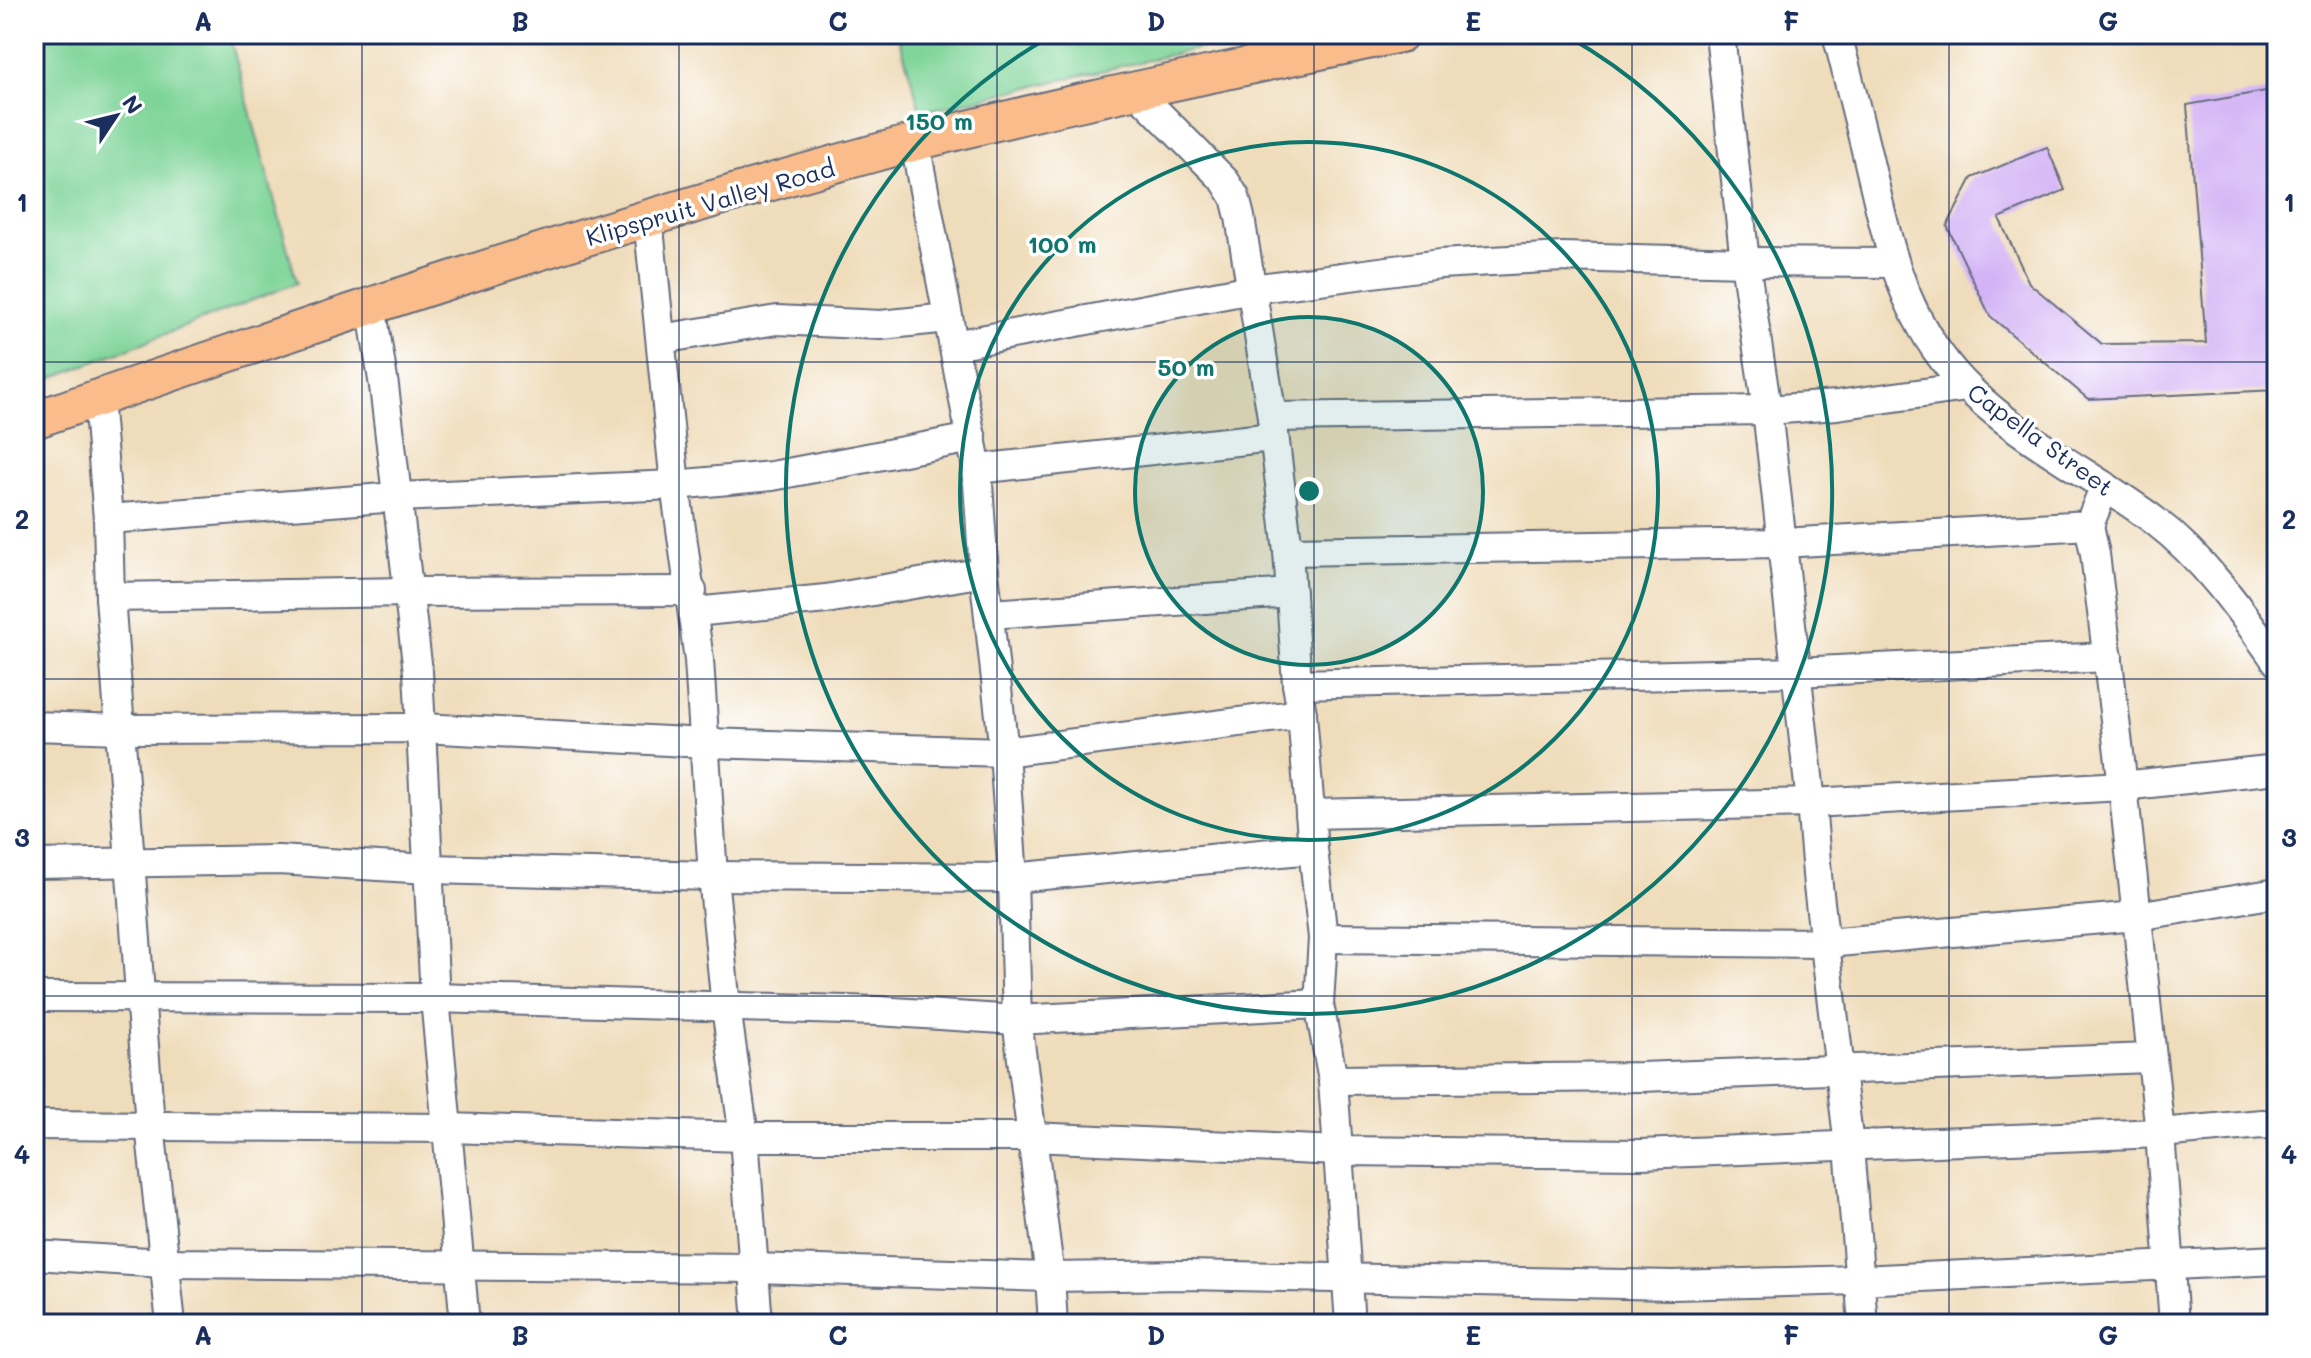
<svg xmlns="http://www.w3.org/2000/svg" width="2311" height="1358" font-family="Mali,sans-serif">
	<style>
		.green { fill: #7ed498; stroke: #4c827b; stroke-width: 2 }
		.building { fill: #d3b3f5 }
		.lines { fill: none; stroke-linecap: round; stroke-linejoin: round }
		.minor-casing { stroke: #656c7e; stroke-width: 32 }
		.major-casing { stroke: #656c7e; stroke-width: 40 }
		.minor { stroke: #fff; stroke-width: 28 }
		.major { stroke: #f9bc8a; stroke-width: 36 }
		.grid { fill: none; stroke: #1b2f5e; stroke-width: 2; stroke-opacity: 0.55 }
		.ring { fill: none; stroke: #0f766e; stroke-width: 4 }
		.labels { text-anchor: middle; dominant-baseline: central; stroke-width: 7; stroke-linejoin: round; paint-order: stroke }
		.street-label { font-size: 24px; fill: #1b2f5e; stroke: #fff }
		.centre { fill: #0f766e; stroke: #fff; stroke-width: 4 }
		.ring-label { font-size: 24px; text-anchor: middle; font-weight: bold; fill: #0f766e; stroke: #fff; stroke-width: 7; stroke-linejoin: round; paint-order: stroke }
		.neatline { fill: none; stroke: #1b2f5e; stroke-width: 3 }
		.grid-label { font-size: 26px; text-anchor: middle; font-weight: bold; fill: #1b2f5e }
	</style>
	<rect width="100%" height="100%" fill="#fff"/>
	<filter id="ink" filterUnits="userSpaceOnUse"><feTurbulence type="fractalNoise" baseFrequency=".0125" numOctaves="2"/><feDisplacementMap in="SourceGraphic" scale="16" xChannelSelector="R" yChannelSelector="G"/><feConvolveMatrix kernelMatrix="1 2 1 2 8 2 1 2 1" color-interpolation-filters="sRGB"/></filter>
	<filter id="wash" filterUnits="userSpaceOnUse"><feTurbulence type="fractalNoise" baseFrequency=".006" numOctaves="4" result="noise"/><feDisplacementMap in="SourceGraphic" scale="32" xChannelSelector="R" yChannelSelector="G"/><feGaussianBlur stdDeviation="1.8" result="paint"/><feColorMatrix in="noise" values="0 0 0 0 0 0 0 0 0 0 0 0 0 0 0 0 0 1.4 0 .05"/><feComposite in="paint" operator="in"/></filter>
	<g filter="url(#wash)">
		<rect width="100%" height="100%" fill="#efdcba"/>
		<g class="green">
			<path d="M34,34H229L297,283L34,385Z"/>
			<path d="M898,34H1262L921,112Z"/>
		</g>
		<g id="blocks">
			<path class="building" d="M2277,89V390L2088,399L1990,316L1947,226L1972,178L2047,147L2065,190L1999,218L2029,283L2102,344L2206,343L2187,105Z"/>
		</g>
	</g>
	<g filter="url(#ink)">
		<use href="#blocks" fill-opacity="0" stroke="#656c7e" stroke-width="2"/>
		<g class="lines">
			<g class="minor-casing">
				<g id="minor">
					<path d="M1720,34L1745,262L1767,410L1811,803L1818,886L1849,1146L1863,1324"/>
					<path d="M1837,34C1849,81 1861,128 1872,175C1887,239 1900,301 1940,355C1991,427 2085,468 2155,521C2205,559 2241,611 2277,662"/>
					<path d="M1136,91L1225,181L1235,197L1240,217L1272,417L1288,551L1297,684L1302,714L1313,849L1323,938L1319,1004L1333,1080L1350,1324"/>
					<path d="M915,143L977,469L984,572L1004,752L1013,878L1017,1020L1050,1277L1053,1324"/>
					<path d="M648,218L675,485L699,660L713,876L726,1007L744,1137L758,1324"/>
					<path d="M371,305L384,386L418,672L435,998L465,1324"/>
					<path d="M661,339L777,320L881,325L948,318"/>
					<path d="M954,345L1252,289L1440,264L1562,257L1745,262L1893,263"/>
					<path d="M98,398L108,519L110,597L150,1125L171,1324"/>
					<path d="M1272,417L1767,410L1837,405L1967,387"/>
					<path d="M977,469L1273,437"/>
					<path d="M108,519L397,497L675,485L772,476L972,438"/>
					<path d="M2089,525L2095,554L2123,786L2160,1133L2174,1324"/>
					<path d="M1288,551L1782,543L2089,525L2105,486"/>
					<path d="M110,597L408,592L692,591"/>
					<path d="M694,612L826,599L984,572"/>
					<path d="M990,614L1291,593"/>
					<path d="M1297,684L1796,672L2108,657"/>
					<path d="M34,726L121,729L422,728L705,743L1004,752L1302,714"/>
					<path d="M1310,814L1811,803L2123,786L2277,769"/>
					<path d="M34,864L278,860L429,869L713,876L1013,878L1313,849"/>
					<path d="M1323,938L1826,943L2137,916L2277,893"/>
					<path d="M34,997L435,998L878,1011L1017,1020L1319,1004"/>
					<path d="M1333,1080L1640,1077L2150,1058"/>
					<path d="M34,1125L448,1128L744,1137H1032L1339,1151L1641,1154L2160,1133L2262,1124L2277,1125"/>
					<path d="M34,1255L164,1263L752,1268L1050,1277L1186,1275L1672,1285L1859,1280L2277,1260"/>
				</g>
			</g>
			<g class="major-casing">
				<path id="major" d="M34,420C324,320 615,222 912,143C1073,101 1238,69 1400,34"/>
			</g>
			<use href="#minor" class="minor"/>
			<use href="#major" class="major"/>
		</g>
	</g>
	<path class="grid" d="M362,34V1324M679,34V1324M997,34V1324M1314,34V1324M1632,34V1324M1949,34V1324M34,362H2277M34,679H2277M34,996H2277"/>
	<circle cx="1309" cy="491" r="174" fill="#0f766e" fill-opacity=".12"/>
	<g class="ring">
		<circle cx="1309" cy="491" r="174"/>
		<circle cx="1309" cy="491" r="349"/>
		<path d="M1567 36A523 523 0 1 1 1051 36"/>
	</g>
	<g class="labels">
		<g class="street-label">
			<text transform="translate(710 202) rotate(-16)">Klipspruit Valley Road</text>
			<text transform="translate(2041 439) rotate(36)">Capella Street</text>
		</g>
	</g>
	<circle cx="1309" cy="491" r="12" class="centre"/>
	<g class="ring-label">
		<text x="939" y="130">150 m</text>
		<text x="1062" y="253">100 m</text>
		<text x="1186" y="376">50 m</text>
	</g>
	<rect width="2311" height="1358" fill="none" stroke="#fff" stroke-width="88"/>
	<g transform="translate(116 116) rotate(55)" stroke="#ffffff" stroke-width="6" paint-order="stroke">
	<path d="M0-6L14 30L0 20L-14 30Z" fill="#1b2f5e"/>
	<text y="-12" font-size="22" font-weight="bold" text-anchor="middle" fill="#1b2f5e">N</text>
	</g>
	<rect x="44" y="44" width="2223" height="1270" class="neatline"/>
	<g class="grid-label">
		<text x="203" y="31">A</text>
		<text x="520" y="31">B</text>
		<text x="838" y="31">C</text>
		<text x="1156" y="31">D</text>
		<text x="1473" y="31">E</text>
		<text x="1791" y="31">F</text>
		<text x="2108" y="31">G</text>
		<text x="22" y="212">1</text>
		<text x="2289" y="212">1</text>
		<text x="22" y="529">2</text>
		<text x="2289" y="529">2</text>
		<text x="22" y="847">3</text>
		<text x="2289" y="847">3</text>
		<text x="22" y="1164">4</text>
		<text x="2289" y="1164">4</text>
		<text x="203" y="1345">A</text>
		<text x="520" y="1345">B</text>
		<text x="838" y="1345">C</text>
		<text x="1156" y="1345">D</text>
		<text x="1473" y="1345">E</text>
		<text x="1791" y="1345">F</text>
		<text x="2108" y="1345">G</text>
	</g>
</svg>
